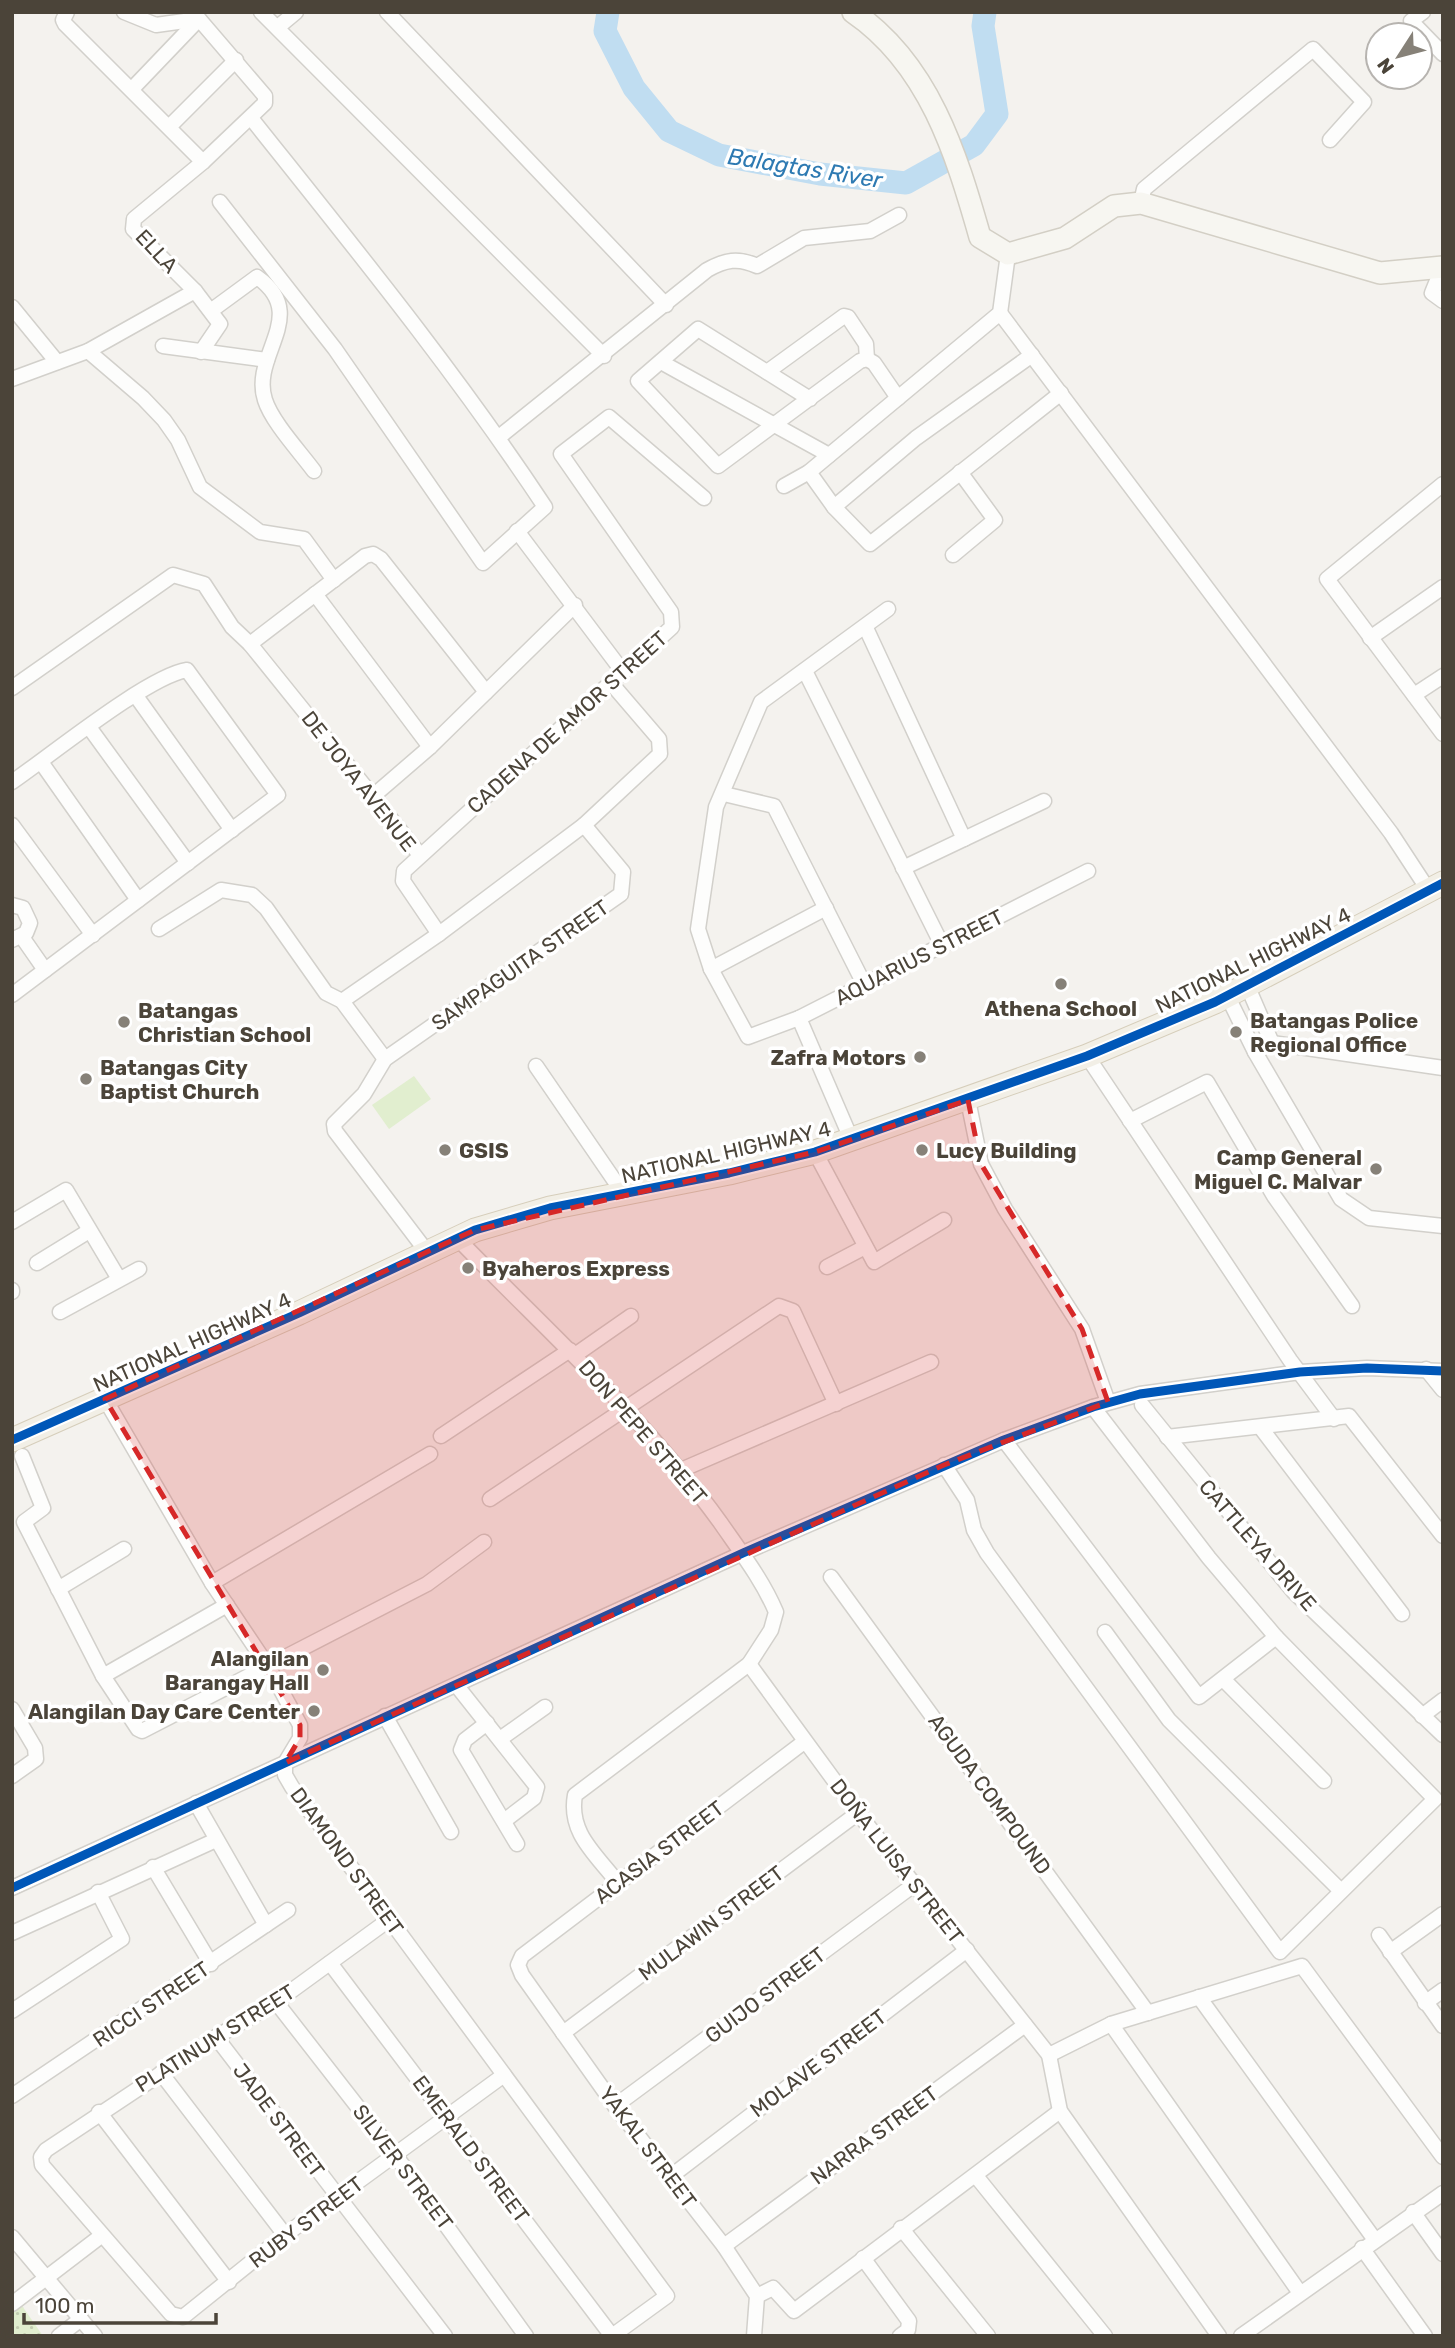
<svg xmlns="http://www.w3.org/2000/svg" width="1455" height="2348" font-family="Rubik,sans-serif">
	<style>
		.park { fill: url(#park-dots) }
		.pitch { fill: #e1eecf }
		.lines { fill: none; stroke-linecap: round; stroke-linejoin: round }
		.river { stroke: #c0ddf1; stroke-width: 23 }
		.street-casing { stroke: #d2d0cb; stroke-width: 17 }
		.secondary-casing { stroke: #d3cfc5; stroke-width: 24 }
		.primary-casing { stroke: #d6cebb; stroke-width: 25 }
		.street { stroke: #fdfdfc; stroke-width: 14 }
		.secondary { stroke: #f7f6f1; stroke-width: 21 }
		.primary { stroke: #f2efe6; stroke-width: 23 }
		.cycleway-casing { stroke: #fff; stroke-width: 13 }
		.cycleway { stroke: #0057b8; stroke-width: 9 }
		.marked { fill: #d62828; fill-opacity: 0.2; stroke: #d62828; stroke-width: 5; stroke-dasharray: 14 9; stroke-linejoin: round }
		.poi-dot { fill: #868178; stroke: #fff; stroke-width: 2.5 }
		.labels { text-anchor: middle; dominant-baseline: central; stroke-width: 7; stroke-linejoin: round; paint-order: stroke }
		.street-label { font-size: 21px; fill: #4b4439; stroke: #fff }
		.poi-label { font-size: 21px; font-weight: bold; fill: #4b4439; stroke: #fff; text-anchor: start }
		.water-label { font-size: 23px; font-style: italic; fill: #2e7ab2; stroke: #fff }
	</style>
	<defs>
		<pattern id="park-dots" width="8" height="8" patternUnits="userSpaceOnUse" patternTransform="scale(1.75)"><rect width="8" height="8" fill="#e1eecf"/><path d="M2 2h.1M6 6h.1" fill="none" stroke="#c3cdb2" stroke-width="1.8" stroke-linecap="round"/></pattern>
	</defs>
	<rect width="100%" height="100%" fill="#f4f2ee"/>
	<path class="park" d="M18,2300L43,2336H12V2304Z"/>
	<path class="pitch" d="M414,1076L431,1099L389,1129L372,1105Z"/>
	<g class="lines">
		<path class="river" d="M608,12L605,31L634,88L669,131L719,155L820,174L906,183L974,145L997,114L983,26L985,12"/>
		<g class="street-casing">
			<g id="street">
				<path d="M67,12L63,20L65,24L203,162"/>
				<path d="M261,12L604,356"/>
				<path d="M387,12L666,305"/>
				<path d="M1423,12L1411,21L1443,54"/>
				<path d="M278,27L296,12"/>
				<path d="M132,89L199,19"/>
				<path d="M170,126L236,60"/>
				<path d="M220,202L335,349L483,563L545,507C455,371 353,246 251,118"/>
				<path d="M1141,203L1144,189L1313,49L1364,102L1330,140"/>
				<path d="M1443,266L1432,293L1443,301"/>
				<path d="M195,291L220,324L201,352"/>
				<path d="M12,307L57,362"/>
				<path d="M212,310L257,277C311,315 250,355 265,400C272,422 300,452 314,471"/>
				<path d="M1000,313L1391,833L1429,891"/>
				<path d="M163,346L267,360"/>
				<path d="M88,351L143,398L164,420L178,440L200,487L260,532L304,539L334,580"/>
				<path d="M661,362L829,455"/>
				<path d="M767,372L844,316L848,317L866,344L867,359"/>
				<path d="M12,379L88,351L195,291L133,229L134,219L203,162L265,103V96L199,19L156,25L124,12"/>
				<path d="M810,399L698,329L638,381L718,466L860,361L867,359L874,363L898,398"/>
				<path d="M499,437L707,270C725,260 738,257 757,266L804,238L870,231L899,215"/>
				<path d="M809,472L834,507L870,544L1061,393"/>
				<path d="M1443,484L1327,579L1443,734"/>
				<path d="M784,486L809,472L1000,313L1008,254"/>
				<path d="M834,507L916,438L1032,355"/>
				<path d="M517,531L623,672"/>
				<path d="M953,555L995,520L960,472"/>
				<path d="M315,594L430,747"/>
				<path d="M888,609L761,702L716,807L698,929L711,969L748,1037L799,1018L1088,871"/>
				<path d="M866,628L964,839"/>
				<path d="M1370,638L1443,587"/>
				<path d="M250,644L365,556L373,554L381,559L486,692"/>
				<path d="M805,671L942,945"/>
				<path d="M12,688L173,575L204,584L232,627L250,644L420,855"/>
				<path d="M1414,695L1443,676"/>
				<path d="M136,696L232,830"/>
				<path d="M89,727L188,863"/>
				<path d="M41,762L138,900"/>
				<path d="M12,782C50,756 148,676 187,670L278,795L12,995"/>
				<path d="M724,794L774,806L864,984"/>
				<path d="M372,797L430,747L575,605"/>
				<path d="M12,825L93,935"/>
				<path d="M903,868L1044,801"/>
				<path d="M12,905L23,908L30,923L26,933L12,940"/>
				<path d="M159,929L221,890L252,895L266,908L326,993L342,1001L385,1059"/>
				<path d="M439,934L403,881L404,871L672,627L671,612L561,454L609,417L704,498"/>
				<path d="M22,937L45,970"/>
				<path d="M711,969L826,908"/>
				<path d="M1247,985L1272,1043"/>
				<path d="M1227,995L1255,1052L1341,1199L1369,1218L1443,1226"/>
				<path d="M342,1001L439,934L584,825L660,754L659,739L611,683"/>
				<path d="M799,1018L852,1141"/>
				<path d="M1255,1052L1272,1043L1443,1068"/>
				<path d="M1087,1056L1290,1360L1334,1419"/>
				<path d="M536,1066L623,1193"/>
				<path d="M968,1100L981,1164L1005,1209L1082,1329L1108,1402"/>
				<path d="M1130,1121L1207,1082L1274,1196L1352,1306"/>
				<path d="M815,1152L874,1262L944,1220"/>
				<path d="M12,1222L66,1190L119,1279"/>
				<path d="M456,1237C547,1331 643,1416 720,1522C740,1551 762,1579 776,1612L771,1630L749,1664L575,1795C568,1833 596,1854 618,1883"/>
				<path d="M427,1252L335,1131L334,1124L364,1094L385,1059L621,894L623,872L584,825"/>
				<path d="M37,1263L89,1231"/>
				<path d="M827,1267L865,1247"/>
				<path d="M12,1290V1292"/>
				<path d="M60,1312L139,1269"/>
				<path d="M575,1355L631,1316"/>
				<path d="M1426,1369L1443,1390"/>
				<path d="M105,1399L212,1583L269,1668L300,1725V1738L285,1763V1775L292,1787L667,2296L612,2336"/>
				<path d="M1142,1405L1293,1591L1443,1735"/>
				<path d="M1261,1428L1402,1614"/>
				<path d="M441,1436L570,1350"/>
				<path d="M1167,1437L1349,1416L1443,1536"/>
				<path d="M1004,1440L1199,1697L1276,1637"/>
				<path d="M22,1456L43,1508L24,1522L103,1676L138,1729L142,1731L427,1584L484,1542"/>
				<path d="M944,1465L967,1500L974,1530L987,1553L1280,1952L1435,1799L1276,1637L1209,1558L1093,1407"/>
				<path d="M681,1470L931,1362"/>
				<path d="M490,1499L779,1306L793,1311L836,1404"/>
				<path d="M831,1577L1148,2013"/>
				<path d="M212,1583L430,1454"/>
				<path d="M58,1589L124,1549"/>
				<path d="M1105,1632L1169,1720L1340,1890"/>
				<path d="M749,1664L858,1813L1049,2055L1060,2111L1219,2336"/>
				<path d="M103,1676L227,1605"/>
				<path d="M1224,1680L1324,1781"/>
				<path d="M457,1686L537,1787L534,1798L504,1821"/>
				<path d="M12,1709L35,1748L36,1759L12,1776"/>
				<path d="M385,1716L451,1832"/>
				<path d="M1422,1716L1443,1700"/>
				<path d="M487,1723L465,1740L461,1750L517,1844"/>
				<path d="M500,1739L545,1707"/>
				<path d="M196,1803L266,1925"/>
				<path d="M153,1867L211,1964"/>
				<path d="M12,1888L743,1553L1004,1440L1093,1407L1140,1394L1300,1372L1367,1368L1443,1371"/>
				<path d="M390,1919L276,2002L216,2037L46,2150L41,2157L42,2165L171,2314L183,2317L285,2235L504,2075"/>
				<path d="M12,1933L216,1840"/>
				<path d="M1379,1935L1443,2026"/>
				<path d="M1390,1952L1443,1914"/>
				<path d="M330,1963L612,2336"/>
				<path d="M1199,1997L1375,2240"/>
				<path d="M276,2002L396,2156L526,2336"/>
				<path d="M1425,2003L1443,1990"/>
				<path d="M12,2011L122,1939L98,1892"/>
				<path d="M1111,2024L1300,2293"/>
				<path d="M563,2033L858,1813"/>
				<path d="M216,2037L445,2336"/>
				<path d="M1049,2055L1111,2024L1302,1966L1443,2157"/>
				<path d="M161,2073L285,2235"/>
				<path d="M12,2096L288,1910"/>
				<path d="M615,2106L915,1884"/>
				<path d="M99,2112L229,2282"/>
				<path d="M976,2176L1105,2336"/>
				<path d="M670,2177L967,1950"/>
				<path d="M1413,2212L1443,2254"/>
				<path d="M901,2228L988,2336"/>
				<path d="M12,2237L95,2336"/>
				<path d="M724,2246L1025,2025"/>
				<path d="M1362,2248L1425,2336"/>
				<path d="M863,2258L909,2321L908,2330L900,2336"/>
				<path d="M757,2296L773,2288L794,2311L1060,2111"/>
				<path d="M12,2304L101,2236"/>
				<path d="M59,2336L81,2319"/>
				<path d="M754,2336L757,2296L724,2246L615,2106L522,1975L518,1965L522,1956L804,1742"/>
				<path d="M1241,2336L1443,2193"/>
			</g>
		</g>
		<g class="secondary-casing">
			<path id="secondary" d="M853,12C929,64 956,153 980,237L1008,254L1065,238L1114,206L1141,203L1380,273L1443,267"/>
		</g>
		<g class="primary-casing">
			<path id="primary" d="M12,1440L299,1313L475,1230L550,1208L729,1173L815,1152L1087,1056L1215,1002L1443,883"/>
		</g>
		<use href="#street" class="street"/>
		<use href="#secondary" class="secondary"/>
		<use href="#primary" class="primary"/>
		<g class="cycleway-casing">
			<g id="cycleway">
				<path d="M12,1440L299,1313L475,1230L550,1208L729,1173L815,1152L1087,1056L1215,1002L1443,883"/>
				<path d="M12,1888L743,1553L1004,1440L1093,1407L1140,1394L1300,1372L1367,1368L1443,1371"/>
			</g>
		</g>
		<use href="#cycleway" class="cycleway"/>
	</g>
	<path class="marked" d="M968,1100L981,1164L1082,1329L1108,1402L944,1465L285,1763L300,1738V1725L105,1399L475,1230L815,1152Z"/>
	<g class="poi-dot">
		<circle cx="1061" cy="984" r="7"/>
		<circle cx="124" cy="1022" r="7"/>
		<circle cx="1236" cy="1032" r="7"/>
		<circle cx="920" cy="1057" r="7"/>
		<circle cx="86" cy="1079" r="7"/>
		<circle cx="445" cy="1150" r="7"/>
		<circle cx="922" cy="1150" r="7"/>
		<circle cx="1376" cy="1169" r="7"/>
		<circle cx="468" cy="1268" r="7"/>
		<circle cx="323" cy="1670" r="7"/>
		<circle cx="314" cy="1711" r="7"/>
	</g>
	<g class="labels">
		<g class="street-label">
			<text transform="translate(157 251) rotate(47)">ELLA</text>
			<text transform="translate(567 722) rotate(-42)">CADENA DE AMOR STREET</text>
			<text transform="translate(359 781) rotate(52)">DE JOYA AVENUE</text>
			<text transform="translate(919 957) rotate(-27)">AQUARIUS STREET</text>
			<text transform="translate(1253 960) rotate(-26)">NATIONAL HIGHWAY 4</text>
			<text transform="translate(520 965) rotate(-35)">SAMPAGUITA STREET</text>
			<text transform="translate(726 1152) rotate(-13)">NATIONAL HIGHWAY 4</text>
			<text transform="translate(192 1342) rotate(-24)">NATIONAL HIGHWAY 4</text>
			<text transform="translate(643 1432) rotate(49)">DON PEPE STREET</text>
			<text transform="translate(1258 1545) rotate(49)">CATTLEYA DRIVE</text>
			<text transform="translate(990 1794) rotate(54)">AGUDA COMPOUND</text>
			<text transform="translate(659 1852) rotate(-37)">ACASIA STREET</text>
			<text transform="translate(347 1861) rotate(54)">DIAMOND STREET</text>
			<text transform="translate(897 1861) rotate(52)">DOÑA LUISA STREET</text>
			<text transform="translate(711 1923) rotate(-37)">MULAWIN STREET</text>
			<text transform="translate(765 1995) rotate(-37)">GUIJO STREET</text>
			<text transform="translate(151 2004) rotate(-34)">RICCI STREET</text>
			<text transform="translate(215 2038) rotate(-32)">PLATINUM STREET</text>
			<text transform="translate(818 2063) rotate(-37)">MOLAVE STREET</text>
			<text transform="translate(279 2120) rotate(53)">JADE STREET</text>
			<text transform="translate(874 2135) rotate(-36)">NARRA STREET</text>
			<text transform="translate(648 2147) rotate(53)">YAKAL STREET</text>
			<text transform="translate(471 2149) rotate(53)">EMERALD STREET</text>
			<text transform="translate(403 2167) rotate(53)">SILVER STREET</text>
			<text transform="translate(306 2222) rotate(-37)">RUBY STREET</text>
		</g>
		<g class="poi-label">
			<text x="1061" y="1008" text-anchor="middle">Athena School</text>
			<text x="138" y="1010">Batangas<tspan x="138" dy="24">Christian School</tspan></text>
			<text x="1250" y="1020">Batangas Police<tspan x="1250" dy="24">Regional Office</tspan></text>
			<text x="906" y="1057" text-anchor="end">Zafra Motors</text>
			<text x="100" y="1067">Batangas City<tspan x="100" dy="24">Baptist Church</tspan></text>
			<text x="459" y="1150">GSIS</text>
			<text x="936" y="1150">Lucy Building</text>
			<text x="1362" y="1157" text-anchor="end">Camp General<tspan x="1362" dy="24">Miguel C. Malvar</tspan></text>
			<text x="482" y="1268">Byaheros Express</text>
			<text x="309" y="1658" text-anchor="end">Alangilan<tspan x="309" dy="24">Barangay Hall</tspan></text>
			<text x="300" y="1711" text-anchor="end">Alangilan Day Care Center</text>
		</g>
		<g class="water-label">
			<text transform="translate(805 168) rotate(9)">Balagtas River</text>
		</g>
	</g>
	<rect width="1455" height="2348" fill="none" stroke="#4b4439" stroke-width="28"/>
	<g transform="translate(1399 56) rotate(234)"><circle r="33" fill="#ffffff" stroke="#b7b4b0" stroke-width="2"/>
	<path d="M0-5L12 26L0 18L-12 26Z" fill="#868178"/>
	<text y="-10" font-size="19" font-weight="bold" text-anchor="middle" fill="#4b4439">N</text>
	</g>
	<path d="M24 2313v10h192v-10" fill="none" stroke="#4b4439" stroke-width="3.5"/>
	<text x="35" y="2313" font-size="21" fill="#4b4439" stroke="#ffffff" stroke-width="5" paint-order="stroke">100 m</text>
</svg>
